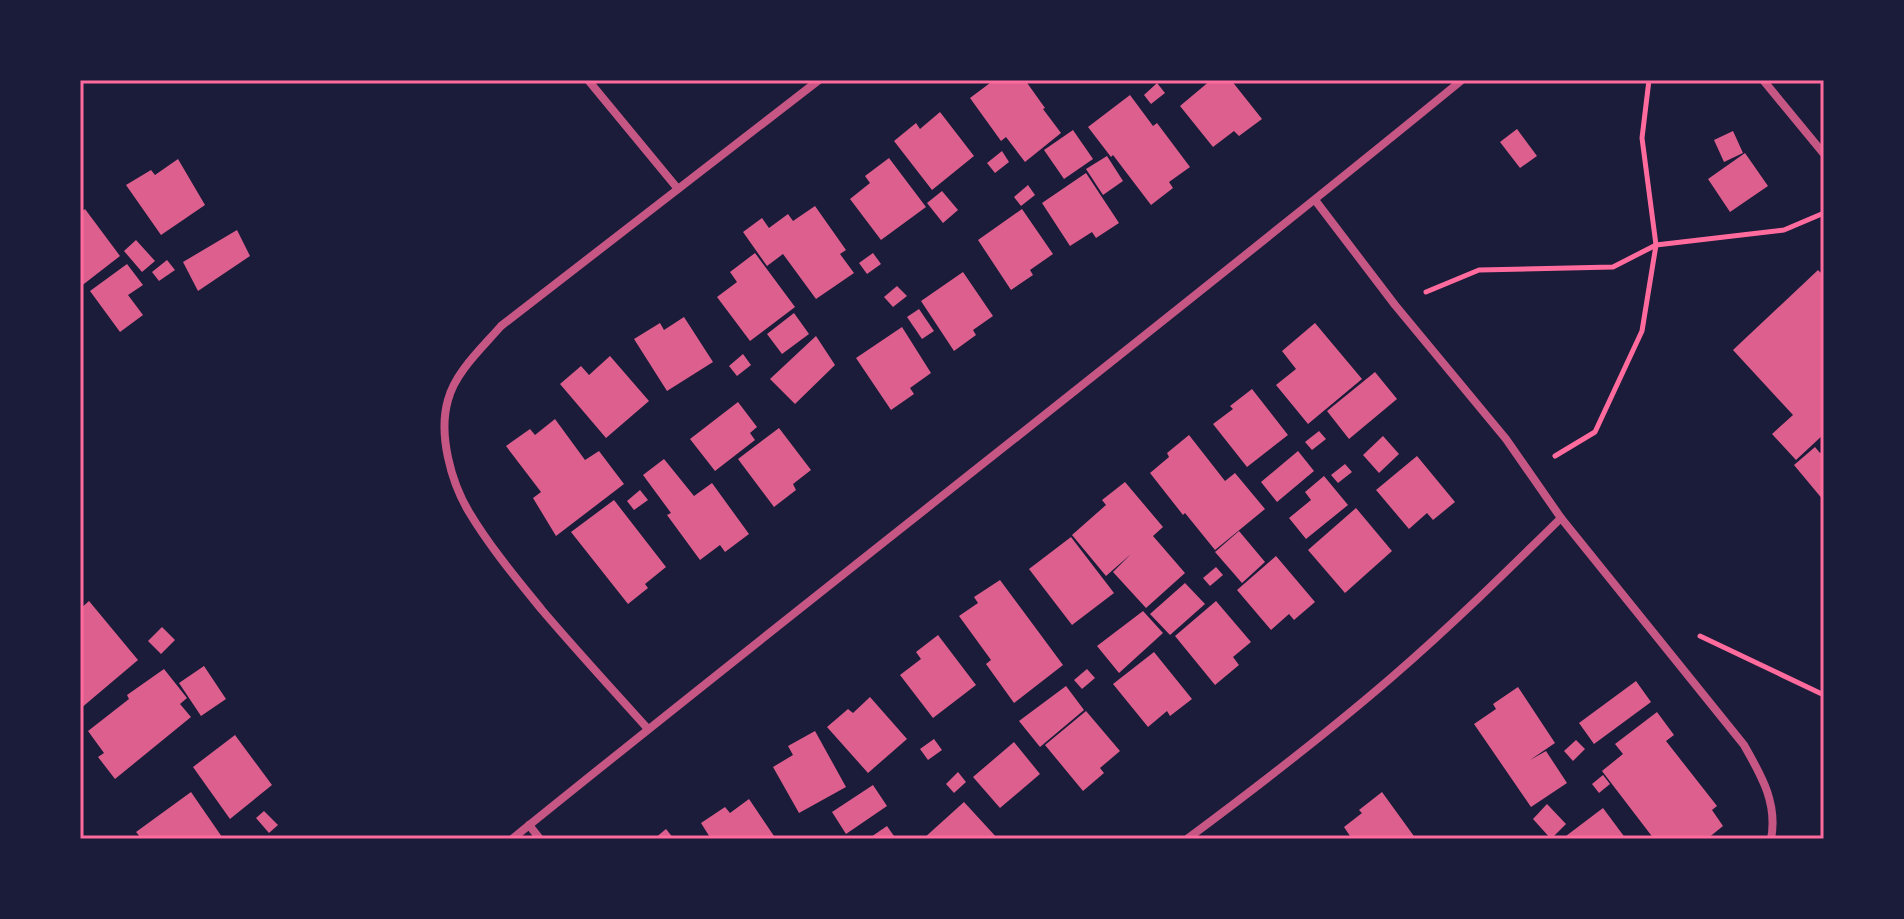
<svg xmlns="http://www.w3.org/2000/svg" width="1904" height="919" font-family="Karla,sans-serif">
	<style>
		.building { fill: #dd5f8e }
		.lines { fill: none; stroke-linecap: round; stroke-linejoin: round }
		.path { stroke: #ff6b9d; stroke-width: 5 }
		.minor { stroke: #c65784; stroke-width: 8 }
		.neatline { fill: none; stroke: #ff6b9d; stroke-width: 3 }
	</style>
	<rect width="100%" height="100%" fill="#1b1b3a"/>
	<g class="building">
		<path d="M987,80H1025L1045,108L1043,109L1061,133L1025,162L1006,137L1001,141L970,98L990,83Z"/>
		<path d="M1211,80H1231L1262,119L1239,136L1234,131L1213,147L1180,106Z"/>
		<path d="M1157,83L1165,93L1151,104L1144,95Z"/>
		<path d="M1130,95L1153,126L1157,123L1190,167L1169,182L1173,188L1151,205L1113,155L1111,157L1088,127Z"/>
		<path d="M940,112L974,156L932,190L894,141L916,123L920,129Z"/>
		<path d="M1517,129L1537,156L1520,168L1500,142Z"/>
		<path d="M1073,130L1093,159L1064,179L1044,150Z"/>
		<path d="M1733,131L1743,153L1724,162L1714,140Z"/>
		<path d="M1002,151L1009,162L995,173L987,163Z"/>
		<path d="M1745,153L1768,186L1730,212L1708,179Z"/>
		<path d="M1107,156L1123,181L1103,195L1086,169Z"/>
		<path d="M889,158L926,207L881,240L850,199L870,183L865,176Z"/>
		<path d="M178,159L205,205L161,235L126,185L151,170L155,175Z"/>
		<path d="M1086,173L1119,223L1096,238L1092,232L1070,246L1042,203Z"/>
		<path d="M1028,185L1035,195L1021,206L1014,197Z"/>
		<path d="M942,191L958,210L943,223L927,203Z"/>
		<path d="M815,206L846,250L840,254L854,273L816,299L783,254L767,266L743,232L762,218L769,228L788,214L793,221Z"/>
		<path d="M85,209L120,256L80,287V213Z"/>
		<path d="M1022,209L1053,254L1030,270L1033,275L1011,290L978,240Z"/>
		<path d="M237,230L250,256L198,291L183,262Z"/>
		<path d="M136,240L155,261L142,272L124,251Z"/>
		<path d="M755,253L795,307L750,341L717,297L737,282L730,272Z"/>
		<path d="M873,253L881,264L867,274L859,263Z"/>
		<path d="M167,260L175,270L159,281L152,272Z"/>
		<path d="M127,264L143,285L128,295L143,315L120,332L90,291Z"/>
		<path d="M1818,270L1824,276V434L1796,460L1772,434L1793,415L1733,350Z"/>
		<path d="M963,272L993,316L973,330L976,335L954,351L921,301Z"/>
		<path d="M897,286L907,296L893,307L884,297Z"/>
		<path d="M919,309L934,331L922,339L907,317Z"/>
		<path d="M794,313L809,334L782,354L767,334Z"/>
		<path d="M684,317L713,362L667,391L634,339L660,323L664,330Z"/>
		<path d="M1315,323L1362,379L1308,424L1276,385L1296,369L1282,351Z"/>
		<path d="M902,327L931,373L910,388L914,394L891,410L856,358Z"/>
		<path d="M816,336L835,365L795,404L770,379Z"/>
		<path d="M743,354L751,365L737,376L729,366Z"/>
		<path d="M610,356L649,401L606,438L560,384L581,366L589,375Z"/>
		<path d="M1375,372L1397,399L1349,439L1327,411Z"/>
		<path d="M1252,389L1288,435L1247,467L1213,424L1233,409L1230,406Z"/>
		<path d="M738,402L757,427L750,433L755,440L715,471L690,439Z"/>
		<path d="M555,419L585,460L599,451L624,484L556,536L533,498L541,492L506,446L530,429L535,435Z"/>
		<path d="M779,428L811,470L793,484L796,490L774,507L738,459Z"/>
		<path d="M1319,431L1326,439L1312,450L1305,442Z"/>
		<path d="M1189,435L1225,481L1235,473L1265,509L1215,550L1185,513L1183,515L1150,473L1169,457L1167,453Z"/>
		<path d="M1383,436L1399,454L1379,473L1363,455Z"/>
		<path d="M1815,447L1820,453L1824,450V501L1794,465Z"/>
		<path d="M1298,451L1314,471L1277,502L1261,482Z"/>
		<path d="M1417,456L1455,502L1433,520L1427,513L1409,529L1376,490Z"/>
		<path d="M664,459L694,496L712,483L749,534L725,552L720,545L700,560L667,515L671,513L643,475Z"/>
		<path d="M1345,464L1352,472L1338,483L1331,475Z"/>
		<path d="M1324,476L1348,505L1306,539L1289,518L1311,500L1305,492Z"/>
		<path d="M1125,482L1163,527L1153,536L1185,573L1146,608L1113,572L1131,554L1106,576L1072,535L1106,505L1102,500Z"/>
		<path d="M640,490L648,500L634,510L627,501Z"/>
		<path d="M614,500L666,567L645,584L648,588L628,604L571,532Z"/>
		<path d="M1356,508L1392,551L1345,593L1308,550Z"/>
		<path d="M1239,531L1265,562L1242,583L1215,552Z"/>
		<path d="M1071,537L1114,593L1072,625L1029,569Z"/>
		<path d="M1276,556L1315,602L1294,620L1289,614L1271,630L1237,590Z"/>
		<path d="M1216,567L1223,575L1210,586L1203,578Z"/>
		<path d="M1000,580L1063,665L1014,703L986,664L991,660L959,616L978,603L974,597Z"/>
		<path d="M1185,583L1205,604L1170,635L1150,614Z"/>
		<path d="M89,601L138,660L80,709V609Z"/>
		<path d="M1216,601L1251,642L1233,657L1239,665L1215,685L1175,636Z"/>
		<path d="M1143,611L1163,633L1119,673L1097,646Z"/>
		<path d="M162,627L175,640L161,654L148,641Z"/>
		<path d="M938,635L976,685L933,718L900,675L921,659L916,652Z"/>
		<path d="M1154,652L1192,699L1170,716L1167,711L1148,727L1113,684Z"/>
		<path d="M204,666L226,699L201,716L179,683Z"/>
		<path d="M164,669L187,698L180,704L191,717L115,779L98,757L104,753L88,731L129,699L127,695Z"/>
		<path d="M1087,669L1095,678L1082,689L1074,680Z"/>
		<path d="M1636,681L1651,702L1594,744L1579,723Z"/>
		<path d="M1066,686L1084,710L1040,747L1019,721Z"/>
		<path d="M1518,687L1555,743L1530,760L1546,751L1567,783L1531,807L1474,724L1496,709L1493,704Z"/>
		<path d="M870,697L907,739L868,773L827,727L848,709L853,713Z"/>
		<path d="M1086,711L1120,751L1100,768L1104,773L1083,791L1045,745Z"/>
		<path d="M1657,712L1674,735L1666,741L1717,806L1712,810L1723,826L1707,839H1654L1602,771L1623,754L1615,744Z"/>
		<path d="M815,731L846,787L799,813L773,767L793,755L788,746Z"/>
		<path d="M235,735L272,785L230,819L193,767Z"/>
		<path d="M934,739L942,750L928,760L920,749Z"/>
		<path d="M1576,740L1585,749L1573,761L1564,751Z"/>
		<path d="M1014,742L1040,774L1000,808L973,777Z"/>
		<path d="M958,772L966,782L954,793L946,784Z"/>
		<path d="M1603,775L1610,784L1599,793L1592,784Z"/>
		<path d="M873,785L887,806L846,834L832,812Z"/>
		<path d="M191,792L222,837L219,839H142L136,832Z"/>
		<path d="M1382,792L1416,839H1352L1344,827L1362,813L1359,810Z"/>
		<path d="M749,799L776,839H711L701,823L725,807L730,813Z"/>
		<path d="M964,802L998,839H923Z"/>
		<path d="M1547,804L1566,824L1551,839L1533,819Z"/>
		<path d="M1603,808L1626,839H1562Z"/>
		<path d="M264,811L278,825L269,833L256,818Z"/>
		<path d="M887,826L896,839H868Z"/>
		<path d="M666,829L674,839H654Z"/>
	</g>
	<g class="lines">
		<g class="path">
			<path d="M1426,292L1479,270L1613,267L1656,245L1784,230L1824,213"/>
			<path d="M1555,456L1595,432L1642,331L1656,245L1642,138L1649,80"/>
			<path d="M1700,636L1824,695"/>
		</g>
		<g class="minor">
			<path d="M588,80L678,189"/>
			<path d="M1763,80L1824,154"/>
			<path d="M1561,518L1744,745C1761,775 1778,803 1771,839"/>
			<path d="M648,729C612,689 576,650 542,610C516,578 490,547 469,512C451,482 438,434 448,400C455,372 483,347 501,326L819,80"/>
			<path d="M529,825L540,839"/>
			<path d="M512,839C827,584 1148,337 1462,80"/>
			<path d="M1187,839C1257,787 1326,734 1392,677C1451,626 1506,572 1561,518L1506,439L1395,305L1315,200"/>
		</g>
	</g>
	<rect width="1904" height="919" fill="none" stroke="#1b1b3a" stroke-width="164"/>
	<rect x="82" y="82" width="1740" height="755" class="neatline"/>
</svg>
